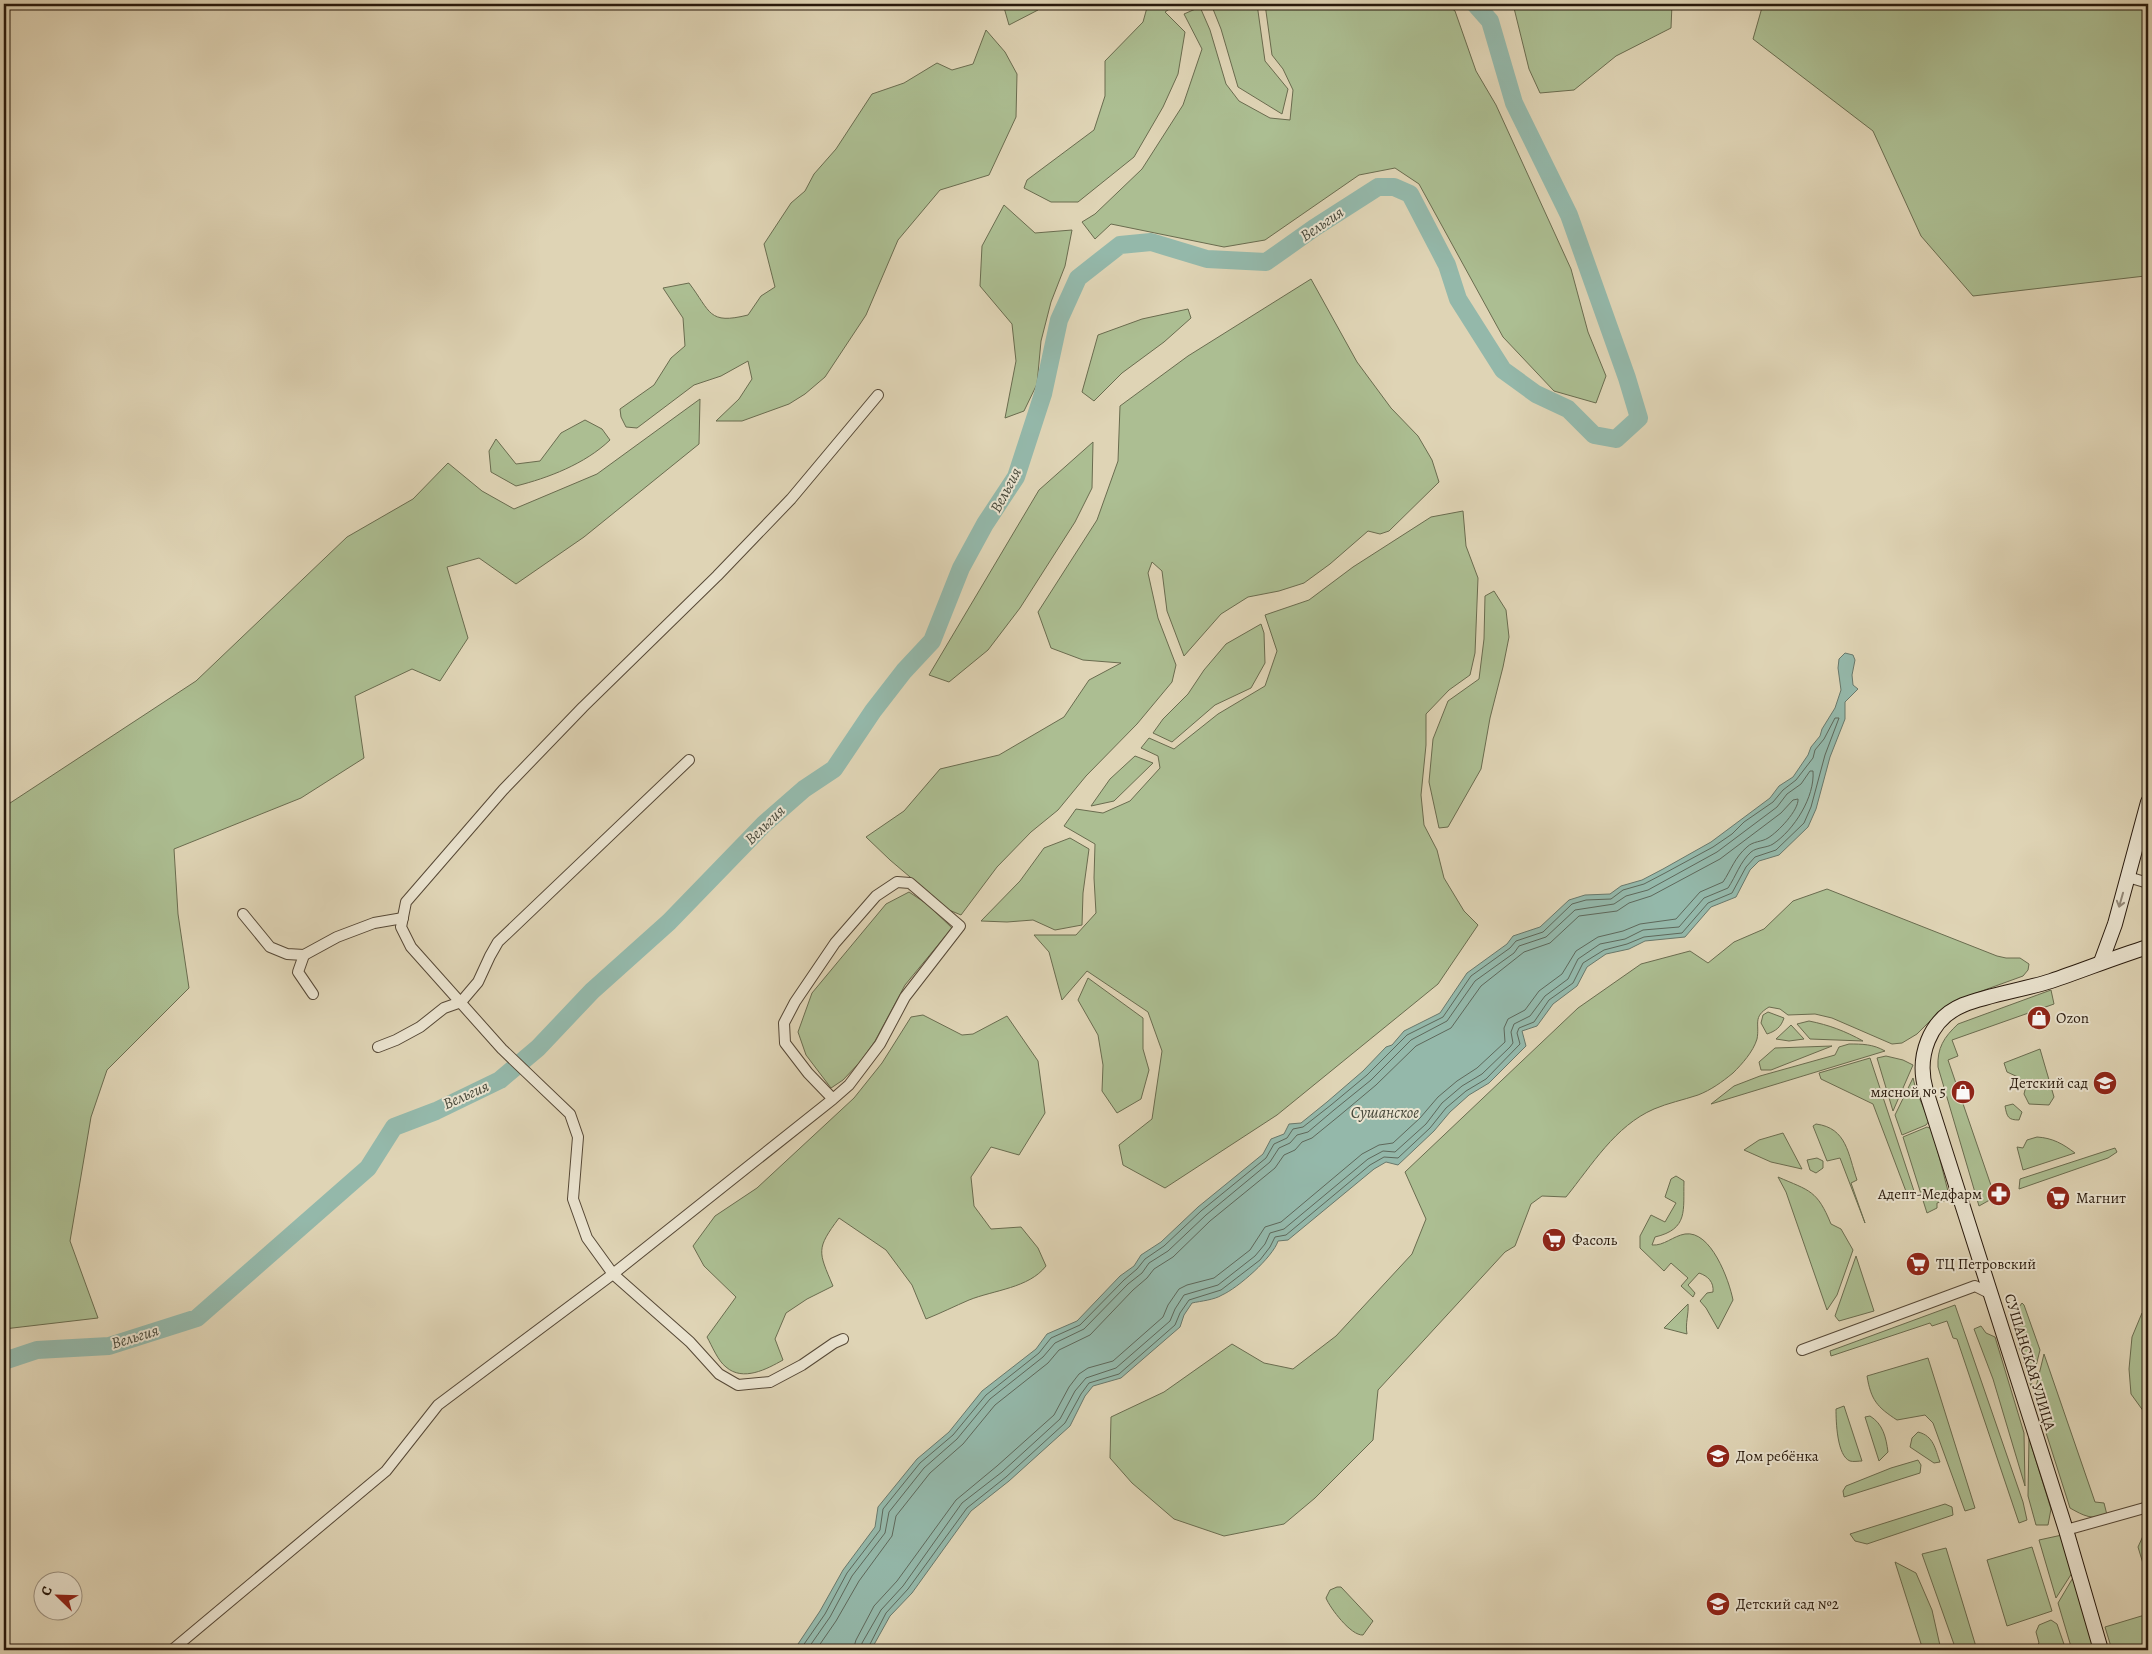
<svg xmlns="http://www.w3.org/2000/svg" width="2152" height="1654" font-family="Alegreya,serif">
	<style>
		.green { fill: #acbe92; stroke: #6a6c4f }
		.water { fill: #94b8aa; stroke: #69786b }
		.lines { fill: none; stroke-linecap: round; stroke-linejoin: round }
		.shore { stroke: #5e685b; stroke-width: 1 }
		.river { stroke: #94b8aa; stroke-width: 18 }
		.street-casing { stroke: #564836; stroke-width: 12 }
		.secondary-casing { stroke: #28190c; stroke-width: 16 }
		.street { stroke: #eae3cf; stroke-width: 10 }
		.secondary { stroke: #eae3cf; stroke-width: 14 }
		.oneway { stroke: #938877 }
		.labels { text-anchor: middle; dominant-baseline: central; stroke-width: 4; stroke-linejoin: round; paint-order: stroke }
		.poi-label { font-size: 15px; fill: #28190c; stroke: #eae3cf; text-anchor: start }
		.street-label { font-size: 15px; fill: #28190c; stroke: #eae3cf }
		.water-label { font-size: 16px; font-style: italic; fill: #48493b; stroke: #eae3cf }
	</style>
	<rect width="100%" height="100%" fill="#dfd4b5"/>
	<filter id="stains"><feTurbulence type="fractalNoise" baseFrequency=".004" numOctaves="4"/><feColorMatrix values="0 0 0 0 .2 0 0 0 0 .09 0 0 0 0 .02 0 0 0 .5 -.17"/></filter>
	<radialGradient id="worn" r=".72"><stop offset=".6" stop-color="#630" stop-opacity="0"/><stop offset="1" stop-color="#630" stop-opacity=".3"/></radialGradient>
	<g class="green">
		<path d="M1003,4H1041L1038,10L1009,25Z"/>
		<path d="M1148,4H1177L1165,12L1185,32L1178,74L1163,107L1134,157L1078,202H1051L1024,188L1027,180L1094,130L1105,96V61L1143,22Z"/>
		<path d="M1211,4H1257L1265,61L1288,89L1282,114L1238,87L1221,29Z"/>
		<path d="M1265,4H1446L1455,11L1476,71L1496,105L1571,269L1588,332L1606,376L1596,403L1554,391L1503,337L1419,184L1395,168L1359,175L1265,240L1224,247L1111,224L1095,239L1082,222L1095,214L1142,169L1183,105L1202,49L1184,14L1200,7L1210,30L1226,84L1239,101L1270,118L1290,120L1293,90L1283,69L1272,55Z"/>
		<path d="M1513,4H1672L1671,28L1616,56L1574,90L1540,93L1529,69Z"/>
		<path d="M1763,4H2148V272L2145,276L1973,296L1921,236L1873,131L1753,39Z"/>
		<path d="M986,30L1005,52L1017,74L1016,117L989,175L940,190L898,240L866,315L825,377L805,394L789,404L742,421H716L739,399L752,379L748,361L721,376L694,385L637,428L626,427L621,417L620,409L654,385L671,358L685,346L683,318L663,288L689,283C711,312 708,325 748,315L761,296L775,287L764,244L791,203L805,191L814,174L836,149L872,94L904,83L937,63L952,70L973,64Z"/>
		<path d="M1004,205L1035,233L1072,230L1065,266L1051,302L1041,341L1037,384L1024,411L1005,418L1016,361L1012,324L980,286L982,246Z"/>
		<path d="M1311,279L1357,362L1391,408L1418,436L1432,460L1439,482L1389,531L1380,534L1368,531L1330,564L1304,583L1279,591L1248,597L1221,614L1184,656L1167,611L1162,571L1152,562L1148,573L1158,618L1176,665L1172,682L1137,724L1086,776L1058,810L1031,832L997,867L961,915L949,910L890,860L866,837L904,811L940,769L999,755L1064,717L1089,680L1121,663L1083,660L1051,648L1038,612L1097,520L1118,461L1120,406L1188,356Z"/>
		<path d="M1188,309L1191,318L1164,342L1122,373L1094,401L1082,392L1098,335L1142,319Z"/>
		<path d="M700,399L699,444L584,537L516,584L479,558L447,567L468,638L440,681L412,669L355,696L364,758L301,798L174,849L178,914L189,988L107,1070L91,1117L70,1241L98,1318L4,1329V807L196,681L347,537L413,499L448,463L482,491L514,509L597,474Z"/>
		<path d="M585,420L602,429L610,440C585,464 548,478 516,486L491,472L489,451L496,439L516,464L540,461L561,433Z"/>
		<path d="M1093,442L1092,488L1075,522L1020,608L988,650L949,682L929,675L1039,490Z"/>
		<path d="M1463,511L1466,546L1478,578L1475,653L1470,675L1449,690L1426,714V745L1421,795L1424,825L1437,850L1444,878L1464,911L1478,925L1438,984L1277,1115L1165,1188L1123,1165L1119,1145L1152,1119L1162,1051L1148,1012L1087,971L1062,1000L1049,952L1034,935H1076L1096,913L1094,878L1095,844L1064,826L1076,809L1103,813L1130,801L1160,768L1158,756L1141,748L1149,738L1174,749L1218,714L1265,686L1277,651L1265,615L1309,600L1353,567L1431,517Z"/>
		<path d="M1494,591L1506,610L1509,637L1503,667L1490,718L1481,769L1448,827L1439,828L1429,782L1433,739L1448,701L1479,679L1484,639L1485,596Z"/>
		<path d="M1261,624L1264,633L1265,663L1251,688L1215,705L1172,742L1153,733L1163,719L1188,694L1204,670L1226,644Z"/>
		<path d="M1135,756L1153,763L1114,801L1091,806L1110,779Z"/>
		<path d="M1070,838L1089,849L1083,893L1082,925L1055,930L1033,920L1007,922L981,921L1020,881L1044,848Z"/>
		<path d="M1827,889L1997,956L2006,958H2020L2029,964L2028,970L2023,976L1968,996L1935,1016L1917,1034L1902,1043L1892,1044L1832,1018L1815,1014L1788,1015L1780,1009L1769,1007C1752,1017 1760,1024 1757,1039C1753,1052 1742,1064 1733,1073C1722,1082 1711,1090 1698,1095C1683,1100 1668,1103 1654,1109C1615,1126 1592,1165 1566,1197L1542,1196L1531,1204L1515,1246L1505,1252L1378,1390L1373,1440L1315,1498L1284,1524L1224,1536L1174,1519L1132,1483L1110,1458L1111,1417L1164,1392L1232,1344L1264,1363L1293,1369L1336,1336L1412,1254L1426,1219L1405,1172L1578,1008L1641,964L1690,951L1708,963L1734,942L1764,929L1793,901Z"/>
		<path d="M909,892L927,904L952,928L905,985L875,1041L860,1062L843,1080L831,1088L806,1055L798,1032L812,993L886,904Z"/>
		<path d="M1088,978L1143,1018V1049L1149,1070L1141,1099L1117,1113L1102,1091L1103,1065L1098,1035L1078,1000Z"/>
		<path d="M2051,990L2054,1004L1952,1040L1958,1056L1948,1060L1995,1197L1979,1206L1938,1067C1937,1048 1944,1037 1958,1024Z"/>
		<path d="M1768,1012L1784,1018C1781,1027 1776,1031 1767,1034L1761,1023L1763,1015Z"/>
		<path d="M923,1015L962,1035L973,1034L1007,1016L1038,1061L1045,1113L1019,1155L991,1147L971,1177L974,1206L991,1229L1021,1227L1038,1248L1046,1266C1029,1288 994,1290 969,1300C955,1306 941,1313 926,1319L912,1285L886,1250L839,1218C816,1249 818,1251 833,1286L807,1299L786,1313L775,1339L783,1360C767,1369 743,1382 726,1367C718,1361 712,1346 707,1337L736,1297L704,1266L693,1246L715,1216L757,1188L854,1098L882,1063L911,1017Z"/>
		<path d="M1809,1021C1829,1025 1845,1031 1863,1041L1810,1039L1797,1024Z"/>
		<path d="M1791,1025L1804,1039L1789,1041L1776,1039Z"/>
		<path d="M1849,1044C1862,1044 1873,1044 1885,1051L1711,1104L1734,1086L1760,1076L1835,1055L1839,1047Z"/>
		<path d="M1832,1046L1771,1070H1761L1759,1062L1775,1048Z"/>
		<path d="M2040,1049L2054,1097L2049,1105L2029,1104L2024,1094L2026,1086L2018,1077L2007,1072L2004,1063Z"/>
		<path d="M1886,1056L1903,1060L1913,1065L1893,1111L1877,1058Z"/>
		<path d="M1870,1058L1914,1191L1907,1194L1873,1104L1821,1079L1819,1073Z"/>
		<path d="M1913,1078L1916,1090L1929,1121L1926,1125L1902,1135L1895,1115Z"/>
		<path d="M2013,1104L2022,1112L2019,1120C2008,1120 2007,1117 2005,1106Z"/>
		<path d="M1816,1124C1847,1128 1848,1154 1857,1180L1851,1183L1865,1223L1840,1158L1827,1161L1813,1126Z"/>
		<path d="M1927,1127L1932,1129L1950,1199L1937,1203V1208L1927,1213L1903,1137Z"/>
		<path d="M1783,1133L1802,1169L1771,1162L1744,1150L1759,1140Z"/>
		<path d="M2037,1137C2053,1138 2063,1144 2075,1153L2023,1170L2017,1147L2023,1148L2027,1140Z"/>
		<path d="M2115,1148L2117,1152L2108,1158L2019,1189L2020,1179Z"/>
		<path d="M1817,1158L1823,1161V1168L1816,1173L1810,1170L1807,1160Z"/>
		<path d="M1676,1176L1684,1181C1683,1210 1689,1229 1655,1237L1652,1245C1664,1246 1673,1236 1685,1234C1711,1230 1729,1280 1733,1300L1718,1329L1706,1308L1700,1301L1707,1293L1713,1292C1714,1282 1708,1276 1699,1273L1688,1285L1695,1293L1693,1297L1681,1286L1688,1278L1671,1263L1664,1271L1640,1248V1236L1651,1215L1665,1222L1676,1203L1665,1197L1671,1179Z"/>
		<path d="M1778,1177C1810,1191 1817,1190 1831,1224L1841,1229L1853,1250L1837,1295L1827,1310L1786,1192Z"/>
		<path d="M1856,1256L1874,1311L1839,1321L1835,1316Z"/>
		<path d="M2022,1303L2024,1305L2040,1350L2031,1386L2018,1344L2019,1307Z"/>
		<path d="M1688,1304C1689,1314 1685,1323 1687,1334L1664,1328Z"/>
		<path d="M1955,1305L2023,1502L2027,1520L2019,1523L1957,1339L1953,1338L1947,1321L1932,1326L1930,1323L1831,1356L1830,1351Z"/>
		<path d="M2142,1313L2148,1319V1429L2144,1412L2131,1394L2129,1369L2132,1337Z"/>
		<path d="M1981,1326L1986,1333L1995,1337L2024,1433L2025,1486L1993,1379L1974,1329Z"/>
		<path d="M2044,1354L2095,1502L2104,1503L2107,1515C2092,1520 2084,1516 2070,1508L2034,1395Z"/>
		<path d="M1928,1358L1975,1508L1965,1511L1933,1423L1925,1415L1897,1420C1877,1407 1871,1400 1867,1376Z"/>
		<path d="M1844,1406L1862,1461C1859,1461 1853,1462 1850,1461C1837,1456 1836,1422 1836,1409Z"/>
		<path d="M1870,1416C1883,1424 1886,1437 1888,1452L1879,1461L1865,1417Z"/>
		<path d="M1918,1432C1934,1436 1935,1449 1940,1462L1934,1463L1910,1447L1912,1438Z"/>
		<path d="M2029,1438L2051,1509L2048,1525H2036L2028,1496Z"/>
		<path d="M1918,1460L1921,1465L1920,1473L1844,1497L1843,1491L1846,1486L1891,1468Z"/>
		<path d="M1945,1504L1952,1507L1953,1515L1867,1544L1855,1541L1850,1534Z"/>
		<path d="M2148,1525V1580L2138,1547Z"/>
		<path d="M2062,1535L2072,1573L2056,1598L2039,1540Z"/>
		<path d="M2032,1547L2052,1611L2007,1626L1987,1560Z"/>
		<path d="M1946,1548L1977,1650H1956L1922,1554Z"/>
		<path d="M1895,1562L1916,1573L1932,1610L1941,1650H1923Z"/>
		<path d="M2074,1576L2095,1650H2072L2058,1603Z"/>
		<path d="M1337,1587H1341L1373,1621L1363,1635C1351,1636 1330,1608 1326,1598L1330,1590Z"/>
		<path d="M2148,1614V1650H2112L2105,1627Z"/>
		<path d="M2051,1620L2057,1624L2066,1650H2033L2039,1643L2036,1632L2039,1625Z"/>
	</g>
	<path class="water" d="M1845,653L1853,655L1855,660L1852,675L1853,685L1858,689L1845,702V719L1830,757L1816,809L1808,827L1779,855L1759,861L1750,870L1736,897L1711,907L1685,937L1645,941L1629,949L1606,954L1587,967L1577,986L1553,1004L1537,1026L1522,1031L1526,1046L1489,1083L1469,1095L1450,1112L1434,1131L1398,1165L1386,1162L1374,1169L1288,1240L1278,1241C1273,1257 1238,1288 1222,1295C1214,1300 1201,1301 1192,1303L1184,1315L1180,1327L1121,1378L1093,1386L1085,1396L1070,1426L1009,1481L971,1511L912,1593L890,1616L871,1650H794L820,1611L843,1570L875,1527L878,1507L917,1459L949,1432L982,1391L1036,1349L1047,1334L1077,1321L1120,1276L1134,1266L1141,1255L1161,1242L1198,1207L1263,1154L1271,1139L1284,1134L1289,1124L1301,1123L1327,1102L1363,1071L1386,1047L1392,1045L1404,1031L1440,1013L1467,973L1507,944L1513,936L1540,927L1569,900L1585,895L1610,894L1621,886L1642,880L1663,869L1711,842L1770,798L1779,786L1793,777L1808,755L1811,747L1820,736L1822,729L1835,708L1841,690L1838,668L1839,659Z"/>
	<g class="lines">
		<g class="shore">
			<path d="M800,1650L825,1614L847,1573L880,1530L883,1509L920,1463L953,1435L986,1395L1039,1353L1051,1338L1080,1325L1124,1280L1137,1269L1145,1259L1164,1246L1201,1211L1266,1158L1274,1144L1287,1138L1293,1129L1303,1127L1331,1105L1367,1075L1407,1035L1443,1017L1471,976L1510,948L1516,941L1543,932L1572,904L1586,900L1611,899L1623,890L1644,884L1665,873L1713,847L1732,834L1744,822L1773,802L1783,790L1796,780L1813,758L1815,750L1824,739L1835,718H1839L1825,755L1811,807L1804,823L1776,850L1755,857L1746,867L1732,893L1708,903L1682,933L1644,937L1627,944L1604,950L1583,963L1573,983L1549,1000L1534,1022L1519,1028L1517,1033L1520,1044L1486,1079L1466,1091L1446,1108L1430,1128L1398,1158L1384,1157L1370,1165L1286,1235L1275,1237L1270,1247L1260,1260L1221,1290L1189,1300L1180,1313L1175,1325L1119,1374L1089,1383L1081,1394L1065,1423L1006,1477L967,1508L908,1589L886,1613L867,1650"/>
			<path d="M807,1650L830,1617L852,1576L885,1533L889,1512L924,1468L957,1439L990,1399L1043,1357L1055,1343L1084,1329L1128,1284L1142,1273L1149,1263L1168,1251L1206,1215L1270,1162L1279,1148L1290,1143L1297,1135L1308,1132L1334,1110L1371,1080L1411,1040L1447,1021L1475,981L1514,953L1519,946L1546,937L1575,910L1614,904L1626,896L1648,890L1717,852L1777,807L1787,794L1801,784L1810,771H1813C1815,797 1794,830 1773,844C1767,848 1757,847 1751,852C1740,862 1736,876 1728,888L1704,898L1679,927L1643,930L1625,939L1600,944L1578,959L1568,979L1545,996L1530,1016L1514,1024L1511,1032L1513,1043L1510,1047L1482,1074L1462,1086L1442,1103L1426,1124L1395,1152L1383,1151L1368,1159L1284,1229L1270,1233L1265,1244L1255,1256L1218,1285L1184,1295L1175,1309L1170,1321L1116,1368L1086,1378L1075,1391L1060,1419L1002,1472L962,1503L903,1586L881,1610L862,1643L861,1650"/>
			<path d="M816,1650L836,1621L859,1581L892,1536L896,1516L930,1473L963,1444L995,1405L1048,1363L1059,1350L1090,1335L1133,1290L1147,1278L1154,1269L1173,1257L1210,1221L1275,1168L1284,1155L1295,1150L1302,1142L1312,1138L1339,1116L1376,1085L1416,1046L1451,1028L1481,986L1524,952L1550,943L1579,916L1617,911L1629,903L1651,896L1720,859L1781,813L1793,800L1798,799C1799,810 1778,832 1768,838C1762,842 1753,841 1747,847C1735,857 1731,870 1723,882L1700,892L1676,919L1640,924L1623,931L1598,937L1576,951L1562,974L1539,991L1525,1010L1508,1019L1504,1028L1505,1042L1477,1068L1457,1081L1438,1097L1420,1118L1393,1143L1379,1145L1362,1154L1281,1222L1265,1227L1250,1250L1214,1278L1187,1285L1179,1289L1168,1305L1163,1317L1113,1361L1088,1368L1079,1374L1069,1387L1054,1415L997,1466L956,1500L897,1581L874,1606L856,1640L853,1650"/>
		</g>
		<path class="river" d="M4,1361L37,1350L109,1346L197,1318L368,1168L394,1127L436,1111L500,1080L538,1048L592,991L669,922L764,824L804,789L834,769L873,711L904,671L932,641L961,568L985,524L1016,477L1043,394L1059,320L1078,278L1120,245L1151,242L1207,259L1266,262L1314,228L1378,187H1394L1410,194L1447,265L1458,299L1503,370L1536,394L1568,409L1594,435L1616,439L1639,418L1627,378L1569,215L1514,103L1490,21L1475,4"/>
		<g class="street-casing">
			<g id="street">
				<path d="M2128,877L2148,883"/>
				<path d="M243,914L270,947L287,954L304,955L337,937L374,923L403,918"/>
				<path d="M304,955L298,972L313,994"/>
				<path d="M378,1047L396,1040L420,1027L444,1008L461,1002L478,982L490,956L498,942L689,760"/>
				<path d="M843,1339L834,1343L802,1365L770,1382L738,1385L719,1374L690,1342L613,1274L587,1238L573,1199L578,1137L570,1114L502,1049L411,947L401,927L406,902L503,790L583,707L717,576L791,499L878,395"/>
				<path d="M1802,1350L1975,1286L1991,1294"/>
				<path d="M2066,1530L2148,1507"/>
				<path d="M172,1650L386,1471L438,1405L613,1274L833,1099L849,1085L880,1044L905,997L960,926L910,883L897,882L876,896L835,943L795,1002L784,1023L785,1043L808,1073L833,1099"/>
			</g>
		</g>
		<g class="secondary-casing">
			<g id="secondary">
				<path d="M2101,962L2115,924L2148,802"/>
				<path d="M2101,1650L2066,1530L1926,1091C1916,1057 1929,1019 1963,1005C1991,994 2023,990 2051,981C2084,970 2115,957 2148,947"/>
			</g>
		</g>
		<use href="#street" class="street"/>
		<use href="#secondary" class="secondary"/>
	</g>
	<defs><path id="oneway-shaft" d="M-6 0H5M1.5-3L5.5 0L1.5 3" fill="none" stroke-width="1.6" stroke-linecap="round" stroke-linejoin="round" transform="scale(1.25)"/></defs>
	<use class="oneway" href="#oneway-shaft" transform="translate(2121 900) rotate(106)"/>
	<defs>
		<g id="shop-disc" transform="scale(1.25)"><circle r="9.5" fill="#8f2418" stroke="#eae3cf"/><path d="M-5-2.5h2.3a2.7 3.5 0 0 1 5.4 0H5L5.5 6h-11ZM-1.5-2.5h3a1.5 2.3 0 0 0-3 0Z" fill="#fff"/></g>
		<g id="school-disc" transform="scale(1.25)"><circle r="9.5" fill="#8f2418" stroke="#eae3cf"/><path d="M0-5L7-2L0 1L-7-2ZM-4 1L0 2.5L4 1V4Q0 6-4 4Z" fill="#fff"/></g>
		<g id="pharmacy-disc" transform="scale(1.25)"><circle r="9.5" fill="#8f2418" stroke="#eae3cf"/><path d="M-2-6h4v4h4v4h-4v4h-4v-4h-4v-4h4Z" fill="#fff"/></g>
		<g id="supermarket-disc" transform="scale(1.25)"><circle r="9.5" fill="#8f2418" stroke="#eae3cf"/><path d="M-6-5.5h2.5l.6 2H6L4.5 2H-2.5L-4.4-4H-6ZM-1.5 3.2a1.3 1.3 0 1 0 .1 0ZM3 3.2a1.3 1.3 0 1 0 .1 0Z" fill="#fff"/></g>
	</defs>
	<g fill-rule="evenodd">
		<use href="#shop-disc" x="2039" y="1018"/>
		<use href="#school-disc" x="2105" y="1083"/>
		<use href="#shop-disc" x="1963" y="1092"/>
		<use href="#pharmacy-disc" x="1999" y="1194"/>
		<use href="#supermarket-disc" x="2058" y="1198"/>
		<use href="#supermarket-disc" x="1554" y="1240"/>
		<use href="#supermarket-disc" x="1918" y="1264"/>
		<use href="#school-disc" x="1718" y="1456"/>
		<use href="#school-disc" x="1718" y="1604"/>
	</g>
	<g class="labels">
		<g class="poi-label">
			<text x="2056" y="1018">Ozon</text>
			<text x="2088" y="1083" text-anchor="end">Детский сад</text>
			<text x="1946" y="1092" text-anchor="end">мясной № 5</text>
			<text x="1982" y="1194" text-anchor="end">Адепт-Медфарм</text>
			<text x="2076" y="1198">Магнит</text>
			<text x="1572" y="1240">Фасоль</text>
			<text x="1936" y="1264">ТЦ Петровский</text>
			<text x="1736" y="1456">Дом ребёнка</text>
			<text x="1736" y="1604">Детский сад №2</text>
		</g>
		<g class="street-label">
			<text transform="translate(2030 1362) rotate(73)">СУШАНСКАЯ УЛИЦА</text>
		</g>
		<g class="water-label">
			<text transform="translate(1322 224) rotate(-34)">Вельгия</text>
			<text transform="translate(1006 490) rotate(-62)">Вельгия</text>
			<text transform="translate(765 825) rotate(-44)">Вельгия</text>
			<text transform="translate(466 1095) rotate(-24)">Вельгия</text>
			<text x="1385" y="1113">Сушанское</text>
			<text transform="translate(135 1337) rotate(-17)">Вельгия</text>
		</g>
	</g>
	<rect width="2152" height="1654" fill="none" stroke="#dfd4b5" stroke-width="20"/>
	<rect x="5" y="5" width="2142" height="1644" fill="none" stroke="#28190c" stroke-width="2.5"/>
	<rect x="10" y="10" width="2132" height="1634" fill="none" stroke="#28190c"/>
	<g transform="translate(58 1596) rotate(293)"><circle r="24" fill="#eae3cf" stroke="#9c9281"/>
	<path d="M0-4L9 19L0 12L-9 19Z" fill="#8f2418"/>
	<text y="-8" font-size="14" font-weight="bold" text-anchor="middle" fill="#28190c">С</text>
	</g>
	<rect width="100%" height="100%" filter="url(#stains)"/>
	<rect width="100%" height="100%" fill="url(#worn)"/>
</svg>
